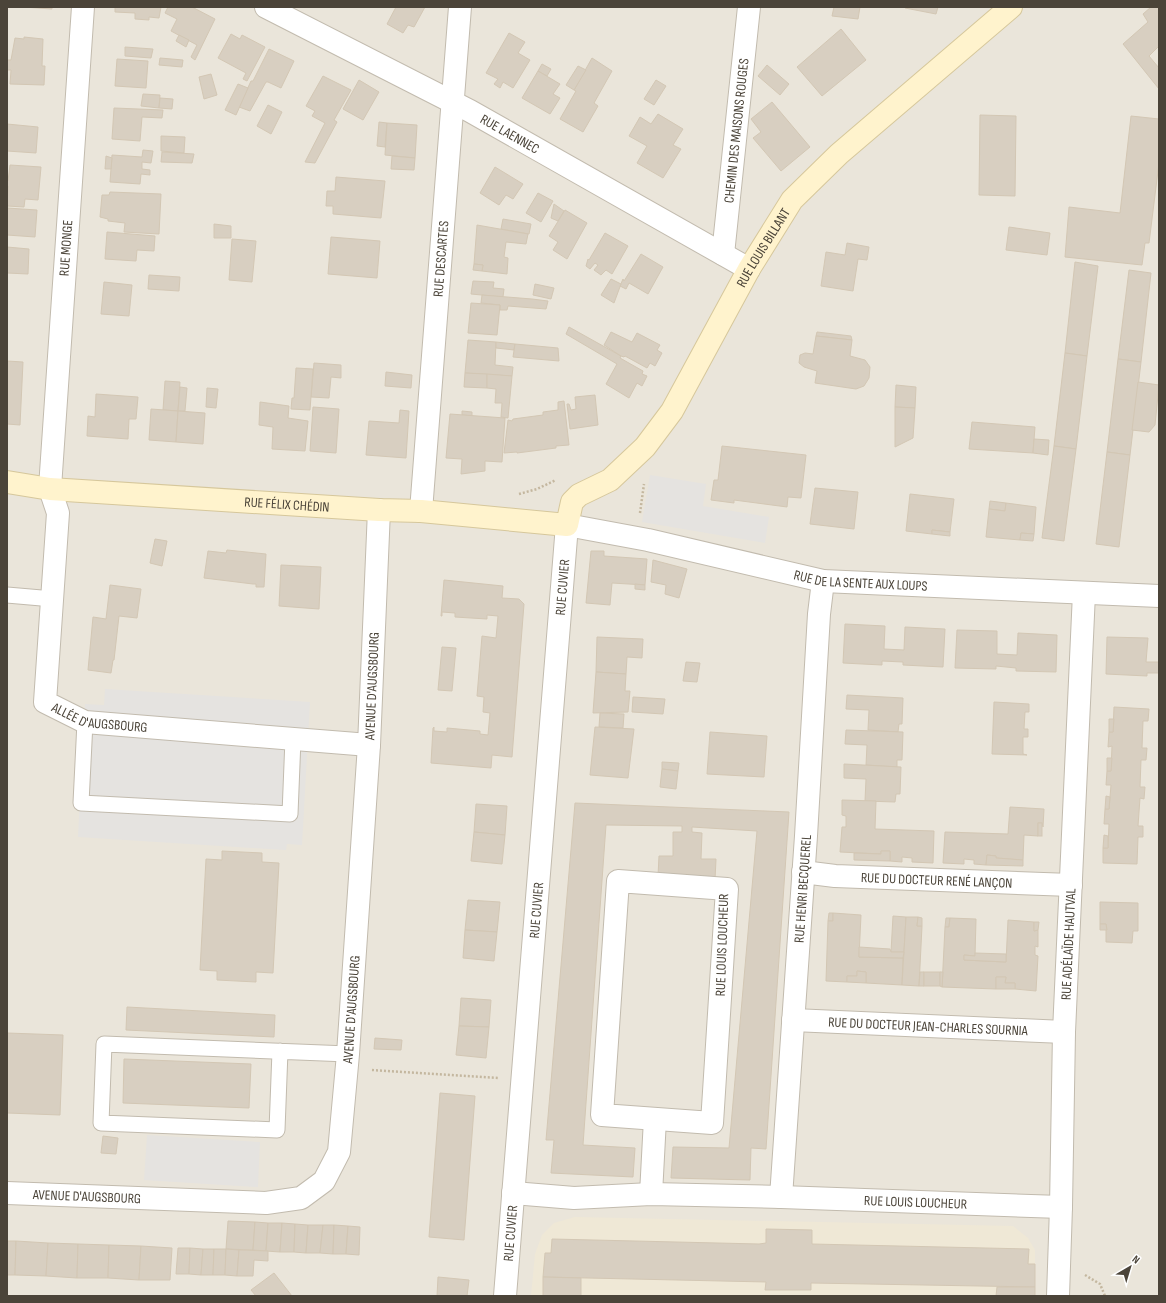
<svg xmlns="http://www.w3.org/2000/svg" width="1166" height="1303" font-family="'Sofia Sans Condensed',sans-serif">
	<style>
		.residential { fill: #eae5da }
		.education { fill: #efe8d6 }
		.parking { fill: #e5e3e0 }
		.building { fill: #d8cfc1; stroke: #d3c7b4 }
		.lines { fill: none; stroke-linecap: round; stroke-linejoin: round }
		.lane-casing { stroke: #c2bbae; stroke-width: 17 }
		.street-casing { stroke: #c2bbae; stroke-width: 24 }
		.secondary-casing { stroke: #d6c79b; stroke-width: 24 }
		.path { stroke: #c4b79f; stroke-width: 2.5; stroke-dasharray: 2 2; stroke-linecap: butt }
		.lane { stroke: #fff; stroke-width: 15 }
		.street { stroke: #fff; stroke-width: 22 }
		.secondary { stroke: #fff3cd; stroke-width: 22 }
		.labels { text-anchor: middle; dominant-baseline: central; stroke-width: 4; stroke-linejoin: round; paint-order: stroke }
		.street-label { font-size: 14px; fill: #4b4439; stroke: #fff }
	</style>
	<rect width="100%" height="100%" fill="#f6f3ec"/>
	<rect class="residential" x="7" y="7" width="1152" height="1289"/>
	<path class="education" d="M575,1217L1013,1226L1028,1238L1035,1250V1296H531L535,1254L542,1235L554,1223Z"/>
	<g class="parking">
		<path d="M650,475L706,484L703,506L769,517L765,543L642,522Z"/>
		<path d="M105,689L310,702L302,845L287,844L286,850L78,837L85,704L104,705Z"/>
		<path d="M147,1135L260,1142L258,1187L144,1180Z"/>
	</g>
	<g class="building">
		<path d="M23,7H52V9Z"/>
		<path d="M115,7H161L159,18L149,17V20L135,19V13L115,12Z"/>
		<path d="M168,7H192L215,19L195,60L191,57L197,45L171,31L177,19L165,13Z"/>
		<path d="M396,7H425L414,27L408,25L403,33L387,24Z"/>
		<path d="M834,7H860L858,19L832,16Z"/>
		<path d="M906,7H938L936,14L905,8Z"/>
		<path d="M1151,7H1159V46L1149,56L1159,68V89L1123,44L1148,22L1143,14Z"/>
		<path d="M841,29L866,60L822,96L797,67Z"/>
		<path d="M509,33L525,42L518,53L530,60L513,88L503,82L500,88L494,84L498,79L486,73Z"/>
		<path d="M231,34L240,39L242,35L265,47L247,81L243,79L246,73L218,58Z"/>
		<path d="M179,35L189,40L186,47L176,41Z"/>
		<path d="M24,37L43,39L42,66H45L44,85L10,84L11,70H7V60H11L15,38L24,39Z"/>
		<path d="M125,47L153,49L151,58L125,56Z"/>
		<path d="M269,49L294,61L281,88L268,82H266L250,111L239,107L251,81H253Z"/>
		<path d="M160,58L183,60L182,67L159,65Z"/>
		<path d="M592,58L612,71L594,103L598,106L583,132L560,119L576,91L574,90Z"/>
		<path d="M117,59L148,61L146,88L115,86Z"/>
		<path d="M542,64L551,69L547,76L538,71Z"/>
		<path d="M767,65L789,84L780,95L758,76Z"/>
		<path d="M578,66L586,70L574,90L566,85Z"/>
		<path d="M538,71L560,84L553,94L560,98L550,114L522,98Z"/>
		<path d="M211,74L217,95L204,99L199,77Z"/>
		<path d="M323,76L351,90L334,120L337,122L315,163L305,162L325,123L312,116L315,111L306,106Z"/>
		<path d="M359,80L379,92L363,120L343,109Z"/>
		<path d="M656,80L666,86L654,105L644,99Z"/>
		<path d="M238,84L248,88L236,115L225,110Z"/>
		<path d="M143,94L160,95L159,108L141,106Z"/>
		<path d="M160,98L173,99L172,109L159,108Z"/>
		<path d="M772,102L810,147L781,171L753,138L761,132L751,119Z"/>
		<path d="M268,105L282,112L271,134L257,126Z"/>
		<path d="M114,108L163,110L162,118L142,117L140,141L112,139Z"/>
		<path d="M658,114L683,129L673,145L681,149L663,178L637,163L647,146L629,136L640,117L651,124Z"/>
		<path d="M980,115L1016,116L1015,196L979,195Z"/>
		<path d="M1131,116L1159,119V163L1149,243H1145L1142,265L1065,257L1069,207L1120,213Z"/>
		<path d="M379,122L387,123L385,147L377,146Z"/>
		<path d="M387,123L417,125L415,158L385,155Z"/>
		<path d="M7,124L38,127L36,153L7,151Z"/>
		<path d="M161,136L185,137L184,153L161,151Z"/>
		<path d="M143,150L153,151L151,163L142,162V169L150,170V175L141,174L140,184L110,182L112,155L142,157Z"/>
		<path d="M162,152L194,154L192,163L161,162Z"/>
		<path d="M106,156L112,158L111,169H105Z"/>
		<path d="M392,156L415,158L414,170L391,169Z"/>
		<path d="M10,165L41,167L38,200L25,199L24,207L7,206L8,186H7V181H8Z"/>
		<path d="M495,167L523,184L513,199L506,195L499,205L480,193Z"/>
		<path d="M336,177L385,181L381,218L333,214V206H326L327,191H335Z"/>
		<path d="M110,192L161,194L159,234L124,232L125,223L108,221V219L100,217L102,195H109Z"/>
		<path d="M538,193L553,201L541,222L526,213Z"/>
		<path d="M554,204L564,211L558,221L551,218Z"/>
		<path d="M7,208L37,210L35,237L7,235Z"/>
		<path d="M565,210L587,223L567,259L553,250L558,242L549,236Z"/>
		<path d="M503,219L531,224L529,234L501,229Z"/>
		<path d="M214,224L231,226V238H214Z"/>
		<path d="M477,225L528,234L526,244L506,242L504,257L508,258L507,274L482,271L483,265L474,264Z"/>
		<path d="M1009,227L1050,233L1047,255L1006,250Z"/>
		<path d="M107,232L155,236L154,251L137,250L136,261L105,259Z"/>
		<path d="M605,233L628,246L612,274L606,270L601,275L594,270L598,265L595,263L590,269L586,266L588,259L589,260Z"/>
		<path d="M331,237L380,241L377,278L328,274Z"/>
		<path d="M232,239L256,241L252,282L229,280Z"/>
		<path d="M847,243L869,247L867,260L858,259L853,291L821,286L826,252L845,255Z"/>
		<path d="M7,247L29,249L28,274L7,273Z"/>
		<path d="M641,254L663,267L648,294L629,283L626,289L620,286L623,279L624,281Z"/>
		<path d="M1075,262L1098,266L1087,356L1065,353Z"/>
		<path d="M474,264L483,265L482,271L473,270Z"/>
		<path d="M1129,270L1151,273L1141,362L1118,359Z"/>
		<path d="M149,275L180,277L179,291L148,289Z"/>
		<path d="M611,279L621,284L614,303L601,295Z"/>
		<path d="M473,281L494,282L493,288L504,289L503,297L471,294Z"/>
		<path d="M104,282L132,285L129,316L101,314Z"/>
		<path d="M535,284L554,288L551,299L533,295Z"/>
		<path d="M482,295L532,299L548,301L546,309L508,306L507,310H500V305L481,303Z"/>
		<path d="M471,303L500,305L497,335L468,333Z"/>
		<path d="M569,327L621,356L620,358L643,371L642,374L647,376L642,386L637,383L629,398L606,384L617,364L566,334Z"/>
		<path d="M611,332L632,342L637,333L660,345L657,350L662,353L655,366L650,363L647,368L625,356L624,357L621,356L604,345Z"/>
		<path d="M817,332L851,336L852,340L816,336Z"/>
		<path d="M816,336L852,340L850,356L865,360L870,367L869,378L864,386L856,389L815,383L817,371L804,367L799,363L800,355L805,353L813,354Z"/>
		<path d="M468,340L496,342L495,365L513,367L512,376L465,373Z"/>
		<path d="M496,342L515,344L514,350L496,348Z"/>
		<path d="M515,344L558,348L559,361L513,357Z"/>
		<path d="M1065,353L1087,356L1076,449L1054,446Z"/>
		<path d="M1118,359L1141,362L1130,455L1107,452Z"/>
		<path d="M7,361L23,362L20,425L7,424Z"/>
		<path d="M314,363L341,365V378L331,377L329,398L311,397Z"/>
		<path d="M296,368L313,369L310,410L291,409L292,398H294Z"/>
		<path d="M386,372L412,375L411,388L385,386Z"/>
		<path d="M465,373L487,374V388L464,387Z"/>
		<path d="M487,374L512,376L508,418L501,417L502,403H495L496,389L487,388Z"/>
		<path d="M165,381L180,382L178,411L163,410Z"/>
		<path d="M1138,382L1159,385L1155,425L1149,432L1132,430Z"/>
		<path d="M896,385L916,387L915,408L895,407Z"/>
		<path d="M180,387L187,388L185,411H178Z"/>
		<path d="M207,388L218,389L216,408L206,407Z"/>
		<path d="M96,394L138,397L136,419H129L128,439L87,436L88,416L95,417Z"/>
		<path d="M595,395L598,425L570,429L567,404H569L571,410L576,409L575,397Z"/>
		<path d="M564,401L569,445L556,446V448L517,453V452L504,453L508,420L512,421L513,419L543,415V412L558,410V402Z"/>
		<path d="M260,402L289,406L288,418L308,421L305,451L272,449L273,427L259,425Z"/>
		<path d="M313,407L339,409L336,453L310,451Z"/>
		<path d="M895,407L915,408L913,438L895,447Z"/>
		<path d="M151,409L178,411L176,442L149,440Z"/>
		<path d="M400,410L409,411L406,458L366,455L369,421L399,423Z"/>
		<path d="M178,411L205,413L203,444L176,442Z"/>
		<path d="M462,411L472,412V416L462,415Z"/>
		<path d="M450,414L505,418L502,462L485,461V471L461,474L462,459L446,458Z"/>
		<path d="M972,422L1035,427L1033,453L969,449Z"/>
		<path d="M1034,439L1049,440L1048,455L1033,453Z"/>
		<path d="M722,446L806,455L801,498L788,497L787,507L734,500V503L711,500L714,480H718Z"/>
		<path d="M1054,446L1076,449L1064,541L1042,538Z"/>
		<path d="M1107,452L1130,455L1119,547L1096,544Z"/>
		<path d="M815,488L858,492L854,529L810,524Z"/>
		<path d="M910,494L954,499L950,532L932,530V534L906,531Z"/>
		<path d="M990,501L1006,503L1005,511L989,509Z"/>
		<path d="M1006,503L1036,507L1034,534L1021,533L1020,540L986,537L989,509L1005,511Z"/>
		<path d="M932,530L950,532V536L932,534Z"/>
		<path d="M1021,533L1034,534L1033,541L1020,540Z"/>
		<path d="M155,539L167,541L162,566L150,563Z"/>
		<path d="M227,550L266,554L264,587H256V584H253L204,578L208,551L226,553Z"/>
		<path d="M591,551H604V556L647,559L645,585L612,583L610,605L586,603Z"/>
		<path d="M653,560L687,569L679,598L665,594L666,585L651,582Z"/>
		<path d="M281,565L321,567L319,609L279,606Z"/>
		<path d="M444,580L503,586L502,598L519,599L524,604L512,757L492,755L491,768L431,763L433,728L434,727V731L447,732V728L480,731V734L488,735L490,713L483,712L484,697L477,696L482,636L496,638L498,616L487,615V619L455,617V613L442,612V616H441Z"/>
		<path d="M635,584L645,585V590L635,589Z"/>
		<path d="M110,585L141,589L137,618L119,616L114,660H113L111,673L88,670L93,617L106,619Z"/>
		<path d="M845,624L885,626L884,649L904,650L905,627L945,629L943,667L903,665V662L882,661V665L843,663Z"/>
		<path d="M957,630L997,631V654L1017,655L1018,633L1057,635L1056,672L1016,671V668L996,666V669L955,668Z"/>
		<path d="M597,637L643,639L642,658L627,657L626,674L596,672Z"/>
		<path d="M1107,637L1148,638L1146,662H1159V673H1147V676L1106,674Z"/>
		<path d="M442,647L456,648L452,691L438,690Z"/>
		<path d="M686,662L700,663L697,682L683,681Z"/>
		<path d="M596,672L626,674L625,691H630L628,712L593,713Z"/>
		<path d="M847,695L903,698L902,724H899L898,732L868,730L869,710L846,709Z"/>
		<path d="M633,697L665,699L663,714L632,712Z"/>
		<path d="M994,702L1029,704V712H1025L1024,729H1028V737H1023V754L1027,755L992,754Z"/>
		<path d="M1114,707L1149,709L1148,721H1143L1142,748H1147L1146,760H1141L1140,787H1145L1144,799L1140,798L1138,826H1143V837H1138L1137,864L1103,863V848H1108L1109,824H1104L1105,809H1109L1111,785H1106L1107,771H1111L1112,746L1108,747L1109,732H1113Z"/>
		<path d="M600,713L624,714L623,728L599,727Z"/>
		<path d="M1109,719H1114L1113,732H1109Z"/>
		<path d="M595,727L634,729L628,778L590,775Z"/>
		<path d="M846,730L903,732L902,760H897V767L866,765L867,745L845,744Z"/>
		<path d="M710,732L767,736L764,777L707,774Z"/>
		<path d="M1107,758H1112L1111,771H1107Z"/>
		<path d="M662,762L679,763L678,771L662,769Z"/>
		<path d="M844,764L901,767L900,794H896L895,802L865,801L866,779L844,778Z"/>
		<path d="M662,769L678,771L676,789L660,787Z"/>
		<path d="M1106,796L1110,797L1109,809H1105Z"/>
		<path d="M842,800L876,801L875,829L934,831L933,863L912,862V858L902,857V862L890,861V851H881V854L840,852L842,827H846V816L842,815Z"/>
		<path d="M575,803L789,812L766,1149L751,1148L750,1180L671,1178L673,1147L729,1148L757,831L692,827V832L702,833L701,859H716L715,880L658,876L659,856H673V832H682V826L606,825L583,1145L635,1148L633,1177L551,1173L554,1140H546Z"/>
		<path d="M476,804L507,806L505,835L474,832Z"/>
		<path d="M1010,807L1044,809L1043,827L1042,823H1038V836L1024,835L1023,860L996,858V856L987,855L986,865L974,864V860L964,859V864L943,863L945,832L1008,834Z"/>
		<rect x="1038" y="823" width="4" height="13"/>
		<path d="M474,832L505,835L502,864L471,861Z"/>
		<path d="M1104,835L1108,836V848H1103Z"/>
		<path d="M222,851L262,853V862L279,863L273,973L256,972V982L217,980V971L200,970L206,859L222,860Z"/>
		<path d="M881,851H890V861L854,860V853L881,854Z"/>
		<path d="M987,855L996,856V858L1023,860V866L986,865Z"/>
		<path d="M468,900L500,902L497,932L465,930Z"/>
		<path d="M1100,902L1138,903V931H1133L1132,943L1106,942V924H1100Z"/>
		<path d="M829,913H833V921H828Z"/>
		<path d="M833,913L861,915L859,957L903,958L902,985L866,983V972L857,971V976H847V982L826,981L828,921H833Z"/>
		<path d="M893,916L906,917L904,952H891Z"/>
		<path d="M906,917H918L917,926H922L919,986L902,985Z"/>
		<path d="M918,917L922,918V926H917Z"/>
		<path d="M946,918H950L949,927H945Z"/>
		<path d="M950,918L976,919L975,956L964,955V960L1006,962L1008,920L1034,922V931L1038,930V947L1035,946V955L1038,956L1036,991L1015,989V983H1005L1006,977H996V989L942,987L945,927H949Z"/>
		<path d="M1034,922H1039L1038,930L1034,931Z"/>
		<path d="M1100,924H1106L1107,930H1100Z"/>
		<path d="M465,930L497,932L494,961L463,958Z"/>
		<path d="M859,947L890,949L891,952H904L903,958L859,957Z"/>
		<path d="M975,953L1006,954V962L964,960V955L975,956Z"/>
		<path d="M857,971L866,972V983L847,982V976H857Z"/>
		<path d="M920,972H924V986H919Z"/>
		<rect x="924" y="972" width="16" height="14"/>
		<path d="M940,972H943L942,987L940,986Z"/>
		<path d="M996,977H1006L1005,983H1015V989H996Z"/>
		<path d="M461,998L491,1000L489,1027L459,1026Z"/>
		<path d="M127,1007L275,1015L274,1037L126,1030Z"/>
		<path d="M459,1026L489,1027L486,1058L456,1055Z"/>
		<path d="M7,1033L63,1035L60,1115L7,1113Z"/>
		<path d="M375,1038L402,1040L401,1050L374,1049Z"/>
		<path d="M124,1059L251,1064L249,1108L123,1103Z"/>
		<path d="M440,1093L475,1096L464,1240L429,1237Z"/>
		<path d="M103,1136L118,1138L116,1154L101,1153Z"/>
		<path d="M228,1221L255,1222L253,1250L226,1249Z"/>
		<path d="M255,1222L268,1223L266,1251L253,1250Z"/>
		<path d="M268,1223H282L280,1252L266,1251Z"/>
		<path d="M282,1223L295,1224L294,1252H280Z"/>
		<path d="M295,1224L308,1225L306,1253L294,1252Z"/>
		<path d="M308,1225H323L320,1253H306Z"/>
		<path d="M323,1225H334L333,1254L320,1253Z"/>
		<path d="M334,1225L348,1226L346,1254H333Z"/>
		<path d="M348,1226L360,1227L359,1255L346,1254Z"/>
		<path d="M766,1229L812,1230V1244L1029,1249L1028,1264H1035V1287L811,1283V1290H765L766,1282L543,1277L545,1253H551L552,1239L759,1244L766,1243Z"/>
		<path d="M7,1241H16L15,1275H7Z"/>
		<path d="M16,1241L48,1243L46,1276L15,1275Z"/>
		<path d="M48,1243L78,1244L77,1278L46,1276Z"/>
		<path d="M78,1244L109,1245L108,1278H77Z"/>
		<path d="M109,1245L141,1246L139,1280L108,1278Z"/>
		<path d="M141,1246L172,1248L170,1280H139Z"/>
		<path d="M178,1248H190L189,1274H176Z"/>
		<path d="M190,1248L203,1249L201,1275L189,1274Z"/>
		<path d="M203,1249H214L213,1275H201Z"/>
		<path d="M214,1249H226L225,1275H213Z"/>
		<path d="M226,1249L239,1250L237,1276L225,1275Z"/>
		<path d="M239,1250L268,1251V1261L254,1260L253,1276H237Z"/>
		<path d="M274,1273L292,1296H256L251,1290Z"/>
		<path d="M438,1277L469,1280L467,1296H437Z"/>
		<path d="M543,1277L581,1278V1296H543Z"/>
		<path d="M997,1287H1035V1296H996Z"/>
	</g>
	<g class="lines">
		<g class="lane-casing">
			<g id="lane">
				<path d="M7,595L53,599"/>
				<path d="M85,722L81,803L290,814L293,739"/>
				<path d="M280,1051L277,1130L101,1123L104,1044L348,1054"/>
			</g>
		</g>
		<g class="street-casing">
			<g id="street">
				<path id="s1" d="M83,7L51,473L50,489L58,513L45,702L85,722L369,745"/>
				<path id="s2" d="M266,7L470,111L749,269"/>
				<path id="s3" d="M723,254L749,7"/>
				<path id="s4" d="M421,511L460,7"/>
				<path id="s5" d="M803,872L835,876L1071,885"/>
				<path d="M618,881L727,889L712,1123L602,1115Z"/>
				<path id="s6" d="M793,1020L1064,1032"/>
				<path id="s7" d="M7,1193L266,1203L301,1198L324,1181L339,1152L348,1054L369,745L379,510"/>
				<path id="s8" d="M513,1193L574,1198L651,1194L781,1197L1061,1207"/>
				<path d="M651,1194L655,1119"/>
				<path id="s9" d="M781,1197L806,836L819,614L823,581"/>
				<path id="s10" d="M505,1296L567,525L648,540L823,581L1159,596"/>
				<path id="s11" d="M1058,1296L1061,1207L1064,1032L1084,593"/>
			</g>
		</g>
		<g class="secondary-casing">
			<g id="secondary">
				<path id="s12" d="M7,482L50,489L379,510L421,511L567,525L572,502L579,495L610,480L645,447L672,411L749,269L792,200L839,154L1011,7"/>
			</g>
		</g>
		<g class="path">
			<path d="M519,494L537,489L556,480"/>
			<path d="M640,513L644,484"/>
			<path d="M372,1070L498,1078"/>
			<path d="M1085,1275L1100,1284L1105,1296"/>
		</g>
		<use href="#lane" class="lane"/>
		<use href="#street" class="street"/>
		<use href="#secondary" class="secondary"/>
	</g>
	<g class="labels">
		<g class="street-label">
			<text stroke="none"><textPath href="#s3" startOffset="124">CHEMIN DES MAISONS ROUGES</textPath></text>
			<text stroke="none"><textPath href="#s2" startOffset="275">RUE LAENNEC</textPath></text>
			<text transform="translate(66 248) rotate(-86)">RUE MONGE</text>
			<text stroke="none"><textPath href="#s12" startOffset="910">RUE LOUIS BILLANT</textPath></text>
			<text stroke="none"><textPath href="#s4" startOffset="253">RUE DESCARTES</textPath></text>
			<text stroke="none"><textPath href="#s12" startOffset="281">RUE FÉLIX CHÉDIN</textPath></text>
			<text stroke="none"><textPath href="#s10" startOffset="1073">RUE DE LA SENTE AUX LOUPS</textPath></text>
			<text stroke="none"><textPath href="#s10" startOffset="711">RUE CUVIER</textPath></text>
			<text stroke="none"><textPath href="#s7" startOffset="823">AVENUE D'AUGSBOURG</textPath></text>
			<text stroke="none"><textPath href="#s1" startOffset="756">ALLÉE D'AUGSBOURG</textPath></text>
			<text stroke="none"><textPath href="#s5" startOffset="134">RUE DU DOCTEUR RENÉ LANÇON</textPath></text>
			<text stroke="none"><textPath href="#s9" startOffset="309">RUE HENRI BECQUEREL</textPath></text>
			<text stroke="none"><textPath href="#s10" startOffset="387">RUE CUVIER</textPath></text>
			<text stroke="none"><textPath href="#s11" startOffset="352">RUE ADÉLAÏDE HAUTVAL</textPath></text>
			<text transform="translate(722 945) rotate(-88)">RUE LOUIS LOUCHEUR</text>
			<text stroke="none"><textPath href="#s7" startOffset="499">AVENUE D'AUGSBOURG</textPath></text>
			<text stroke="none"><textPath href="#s6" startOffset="135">RUE DU DOCTEUR JEAN-CHARLES SOURNIA</textPath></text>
			<text stroke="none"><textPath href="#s7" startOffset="80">AVENUE D'AUGSBOURG</textPath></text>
			<text stroke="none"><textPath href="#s8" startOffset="403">RUE LOUIS LOUCHEUR</textPath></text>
			<text stroke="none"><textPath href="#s10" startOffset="63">RUE CUVIER</textPath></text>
		</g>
	</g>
	<rect width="1166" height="1303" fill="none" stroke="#4b4439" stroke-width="16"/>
	<g transform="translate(1130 1267) rotate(38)" stroke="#ffffff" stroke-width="3" paint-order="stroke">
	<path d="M0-3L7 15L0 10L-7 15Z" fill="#4b4439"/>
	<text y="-6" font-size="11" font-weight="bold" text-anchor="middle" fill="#4b4439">N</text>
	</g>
</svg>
